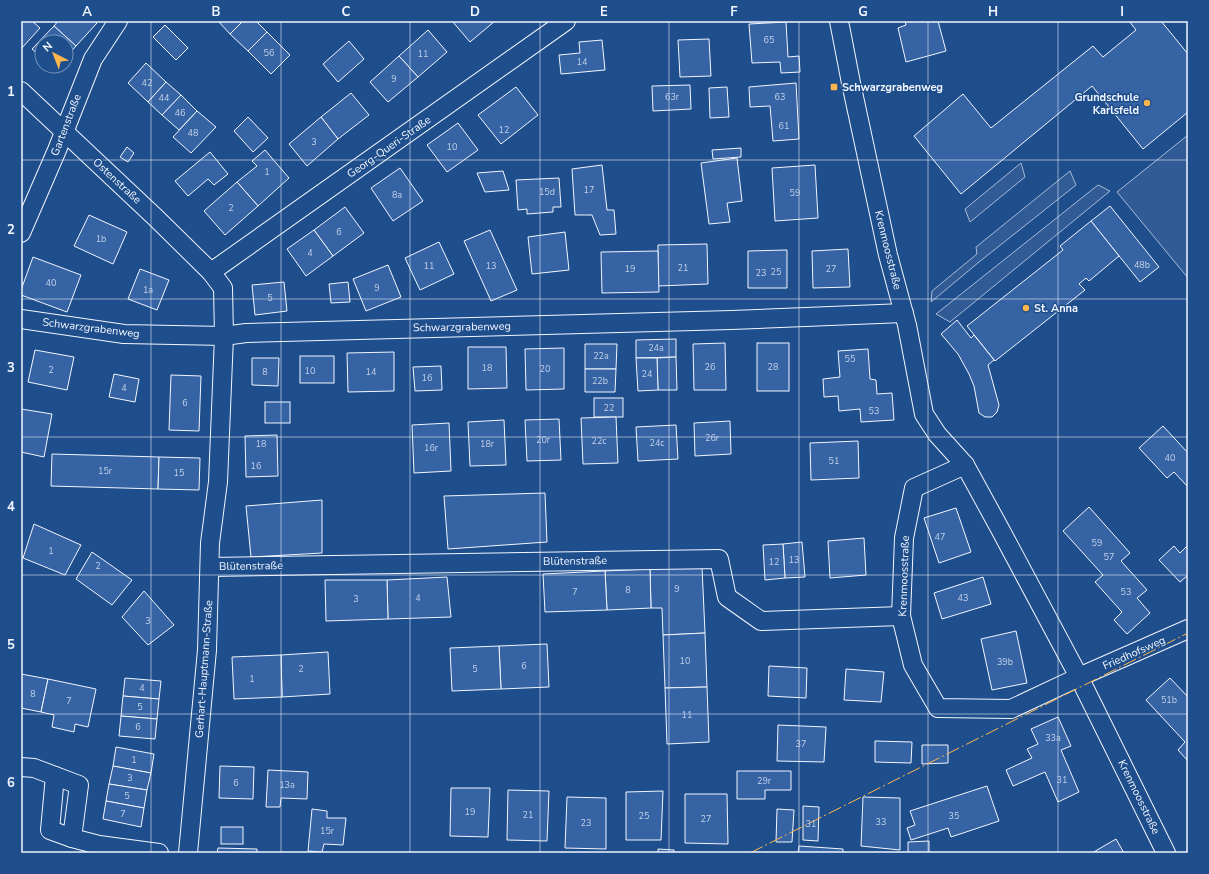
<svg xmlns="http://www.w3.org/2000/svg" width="1209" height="874" font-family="'Nunito Sans',sans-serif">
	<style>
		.built { fill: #305b95; stroke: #a8bbd7 }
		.building { fill: #3563a3; stroke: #f2f6ff }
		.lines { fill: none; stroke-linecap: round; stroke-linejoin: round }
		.street-casing { stroke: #f2f6ff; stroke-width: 20 }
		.street { stroke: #1f4e8c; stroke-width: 18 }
		.power { stroke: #ffb74d; stroke-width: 1; stroke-dasharray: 14 3 2 3; stroke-linecap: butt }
		.grid { fill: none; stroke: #f2f6ff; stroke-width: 1; stroke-opacity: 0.55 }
		.poi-dot { fill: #ffb74d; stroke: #1f4e8c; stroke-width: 1.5 }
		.labels { text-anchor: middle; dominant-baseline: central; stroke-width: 3; stroke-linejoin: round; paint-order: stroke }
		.number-label { font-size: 9px; fill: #c3d1e8 }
		.poi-label { font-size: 11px; font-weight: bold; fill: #f2f6ff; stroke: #1f4e8c; text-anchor: start }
		.street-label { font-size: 11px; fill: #f2f6ff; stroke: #1f4e8c }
		.neatline { fill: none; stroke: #f2f6ff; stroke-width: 1.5 }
		.grid-label { font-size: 13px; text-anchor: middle; font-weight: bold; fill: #f2f6ff }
	</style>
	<rect width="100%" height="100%" fill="#1f4e8c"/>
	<g class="built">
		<path d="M1188,135V278L1117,192Z"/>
		<path d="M1021,163L1025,177L970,222L965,209Z"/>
		<path d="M1070,171L1076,185L979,262L931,302L932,291L977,254L976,247Z"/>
		<path d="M1098,185L1110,191L950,322L936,314Z"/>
	</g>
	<g class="building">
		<path d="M21,21H32L40,28L21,49Z"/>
		<path d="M58,21H95L97,23L76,46L54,26Z"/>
		<path d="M218,21H243L230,34Z"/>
		<path d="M243,21H256L267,32L248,51L230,34Z"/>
		<path d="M452,21H495L470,42Z"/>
		<path d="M905,21H938L946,51L906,62L898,28L906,25Z"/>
		<path d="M1129,21H1161L1188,54V112L1143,149L1092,86L961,194L914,136L963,94L991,128L1093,46L1103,57L1136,30Z"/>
		<path d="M786,22L788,57L799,56L800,72L781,73L780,62L752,63L749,24Z"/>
		<path d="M165,25L188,48L176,60L153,37Z"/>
		<path d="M54,26L76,46L66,57V42H42V58L32,49Z"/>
		<path d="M428,30L447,52L418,77L399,56Z"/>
		<path d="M267,32L290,55L271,74L248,51Z"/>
		<path d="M709,39L711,76L680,77L678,40Z"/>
		<path d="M602,40L605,70L561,74L559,55L580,53L579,42Z"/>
		<path d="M349,41L364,59L338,82L323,64Z"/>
		<path d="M399,56L418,77L388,102L370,82Z"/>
		<path d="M146,63L166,82L148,102L128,83Z"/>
		<path d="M166,82L181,95L162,115L148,102Z"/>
		<path d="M796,83L799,139L773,141L770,106L750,107L749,87Z"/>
		<path d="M690,85L691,109L653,111L652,86Z"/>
		<path d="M516,87L538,115L501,144L478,115Z"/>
		<path d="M727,87L729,117L710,118L709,88Z"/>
		<path d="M351,93L369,115L338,139L321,117Z"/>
		<path d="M181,95L197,111L179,130L162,115Z"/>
		<path d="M197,111L216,127L191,153L173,137Z"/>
		<path d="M248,117L268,138L253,152L234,131Z"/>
		<path d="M321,117L338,139L307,166L289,144Z"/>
		<path d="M458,123L478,150L447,172L427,145Z"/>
		<path d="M127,147L134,153L128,162L120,157Z"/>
		<path d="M741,148V157L713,159L712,150Z"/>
		<path d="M265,150L289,178L258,206L237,182L257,166L252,161Z"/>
		<path d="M210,152L228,174L214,185L208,179L188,196L175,181Z"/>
		<path d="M737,158L742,201L727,203L730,222L709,224L701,163Z"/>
		<path d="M602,165L607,210H614L616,234L600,235L592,215H575L572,169Z"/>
		<path d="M815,165L818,218L775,221L772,168Z"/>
		<path d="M400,168L423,201L393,221L371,188Z"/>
		<path d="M503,171L509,190L485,192L477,173Z"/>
		<path d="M559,178L561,207H553V212L527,214V209L518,210L516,180Z"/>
		<path d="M237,182L258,206L225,235L204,211Z"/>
		<path d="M1110,206L1159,267L1140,282L1091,221Z"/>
		<path d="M345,207L364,233L333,256L314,230Z"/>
		<path d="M89,215L127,232L113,264L74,246Z"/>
		<path d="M1091,221L1119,256L1089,281L1086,278L1079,284L1085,290L995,361L967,326L1063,250L1060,246Z"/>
		<path d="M314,230L333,256L306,276L287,249Z"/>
		<path d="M490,230L517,290L491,301L464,241Z"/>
		<path d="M565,232L569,270L532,274L528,237Z"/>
		<path d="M439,242L454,274L420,290L405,258Z"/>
		<path d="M707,244L708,284L658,286V245Z"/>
		<path d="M848,249L850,287L813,288L812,251Z"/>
		<path d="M787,250V288H748V251Z"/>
		<path d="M658,251L659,292L602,293L601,252Z"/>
		<path d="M33,257L81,275L67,312L21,295V290Z"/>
		<path d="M388,265L401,297L366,311L353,279Z"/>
		<path d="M140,269L169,280L157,310L128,299Z"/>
		<path d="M284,282L287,311L255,315L252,285Z"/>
		<path d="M348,282L350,302L331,303L329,284Z"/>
		<path d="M957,320L971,338L974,335L994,360L988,365L999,405L997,412L992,417H985L979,413L974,386L969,374L958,354L941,334Z"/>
		<path d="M676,339V357L636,358V340Z"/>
		<path d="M725,343L726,390H694L693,344Z"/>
		<rect x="757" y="343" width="32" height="48"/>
		<path d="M585,344H617L616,369H585Z"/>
		<path d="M468,347H506L507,388L468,389Z"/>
		<path d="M564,348V389L526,390L525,349Z"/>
		<path d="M868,349L870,379L876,380L877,394L892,393L894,420L861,422L860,409L839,411L838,396L824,397L823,379L840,377L838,351Z"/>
		<path d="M35,350L74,357L67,390L28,382Z"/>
		<path d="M394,352V391L348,392L347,353Z"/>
		<rect x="300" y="356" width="34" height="27"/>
		<path d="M676,357L677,390H658L657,358Z"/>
		<path d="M252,358H279L278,386L252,385Z"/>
		<path d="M636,358H657L658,390L638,391Z"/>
		<path d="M441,366L442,390L415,391L413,367Z"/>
		<path d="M585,369H616L615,392H585Z"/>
		<path d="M114,374L139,379L135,402L109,397Z"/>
		<path d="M171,375L201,376L199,431L169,430Z"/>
		<rect x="594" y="398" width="29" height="19"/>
		<rect x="265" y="402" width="25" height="21"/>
		<path d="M21,409L52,414L44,457L21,452Z"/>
		<path d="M616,417L618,463L583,464L581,418Z"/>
		<path d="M559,419L561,460L527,461L525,420Z"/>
		<path d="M504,420L506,465L470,466L468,422Z"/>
		<path d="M730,421L731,454L695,456L694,423Z"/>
		<path d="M449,423L451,471L414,473L412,425Z"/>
		<path d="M676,425L678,459L638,461L636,427Z"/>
		<path d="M1163,426L1188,453V487L1174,472L1167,478L1139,448Z"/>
		<path d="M277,435L278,476L246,477L245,436Z"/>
		<path d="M858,441L859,478L811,480L810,443Z"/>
		<path d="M52,454L159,457L158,489L51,486Z"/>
		<path d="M159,457L200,458L199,490L158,489Z"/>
		<path d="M545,493L547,542L448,549L444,496Z"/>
		<path d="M322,500V553L251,557L246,506Z"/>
		<path d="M1089,507L1130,553L1121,561L1147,590L1137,598L1150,613L1127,634L1114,620L1122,612L1095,582L1103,575L1063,531Z"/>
		<path d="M956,508L971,552L939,563L924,518Z"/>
		<path d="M34,524L81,545L65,575L23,558Z"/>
		<path d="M864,538L866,575L830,578L828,541Z"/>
		<path d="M802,542L805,577L785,578L783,544Z"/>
		<path d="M783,544L785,578L765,580L763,545Z"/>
		<path d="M1188,545V575L1180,582L1159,560L1174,546L1180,553Z"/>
		<path d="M92,552L132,580L112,605L76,579Z"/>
		<path d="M702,567L705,633L663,635L662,608H651L650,569Z"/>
		<path d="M650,569L651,608L607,610L605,571Z"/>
		<path d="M605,571L607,610L545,612L543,574Z"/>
		<path d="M447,577L451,617L388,619L387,580Z"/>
		<path d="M983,577L991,604L942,619L934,593Z"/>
		<path d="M325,580H387L388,619L326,621Z"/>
		<path d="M144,591L174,625L148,645L122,617Z"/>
		<path d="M1016,631L1027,683L992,690L981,639Z"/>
		<path d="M705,633L707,687L665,688L663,635Z"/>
		<path d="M547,644L549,687L501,689L499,646Z"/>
		<path d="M499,646L501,689L452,691L450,648Z"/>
		<path d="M328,652L330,694L282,697L281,655Z"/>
		<path d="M281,655L282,697L234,699L232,657Z"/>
		<path d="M769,666L807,668L806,698L768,696Z"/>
		<path d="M846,669L884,672L881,702L844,700Z"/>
		<path d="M21,674L48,679L41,712L21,708Z"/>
		<path d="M125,678L161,681L159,699L123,696Z"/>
		<path d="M1170,678L1188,697V761L1178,750L1185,742L1146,700Z"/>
		<path d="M48,679L96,689L88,727L75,724L74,732L52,727L54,715L41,712Z"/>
		<path d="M707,687L709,742L667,744L665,688Z"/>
		<path d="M123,696L159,699L157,719L121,716Z"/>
		<path d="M121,716L157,719L155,739L119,736Z"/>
		<path d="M1058,717L1071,746L1061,750L1079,792L1058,802L1045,772L1013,786L1006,770L1032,758L1027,749L1038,744L1031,729Z"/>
		<path d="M778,725L826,727L824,762L777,761Z"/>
		<path d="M875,741L912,742L911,763L875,762Z"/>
		<path d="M922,745H948V763L922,764Z"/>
		<path d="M116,747L154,754L151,773L113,766Z"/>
		<path d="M113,766L151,773L147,790L109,784Z"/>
		<path d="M220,766L254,767L253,799L219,798Z"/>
		<path d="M268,770L308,772L307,799L281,798L280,807H266Z"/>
		<path d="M737,771H791V790H765V799H737Z"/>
		<path d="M109,784L147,790L144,808L106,801Z"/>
		<path d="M987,786L999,821L951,837L948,828L911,840L907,828L915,825L910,811Z"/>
		<path d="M451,788H490L488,837L450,836Z"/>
		<path d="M508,790L549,791L547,841L507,840Z"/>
		<path d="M663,791L661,840H626V792Z"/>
		<path d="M685,794H727L728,844L685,843Z"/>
		<path d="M567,797L606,798V849L565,848Z"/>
		<path d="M863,797L900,798V850L861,846Z"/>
		<path d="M106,801L144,808L141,827L103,819Z"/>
		<path d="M803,806L819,807L818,841L803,840Z"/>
		<path d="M312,809L327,811V818H346L343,845L324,844L322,852L308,851Z"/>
		<path d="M777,809L794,810L792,842H776Z"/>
		<rect x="221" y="827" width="22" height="17"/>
		<path d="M1116,839L1124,853H1092Z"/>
		<path d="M929,841V853H908V842Z"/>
		<path d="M799,846L843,849V853H798Z"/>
		<path d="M218,848L257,849V853H217Z"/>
		<path d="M658,849L674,850V853H658Z"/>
	</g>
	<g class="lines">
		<g class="street-casing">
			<g id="street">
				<path d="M839,21L851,83L888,255L907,325L924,414L937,434L965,465L1000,529L1079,677L1166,853"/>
				<path d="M21,91L155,217L211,272L223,288L224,336L218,482L210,543L207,650L188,853"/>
				<path d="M21,233L57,150L93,59L118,21"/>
				<path d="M211,272L566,21"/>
				<path d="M21,319L124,334L224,336L246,333L731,320L904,313"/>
				<path d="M965,465L914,488L904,538L901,616L913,665L938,708L1011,709L1079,677L1188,629"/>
				<path d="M210,567L719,559L727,597L761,621L901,616"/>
				<path d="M21,767L34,768L79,785L72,838L99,845L159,853"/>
				<path d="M55,776L50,830L72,838"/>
			</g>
		</g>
		<use href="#street" class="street"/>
		<path class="power" d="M750,853L1188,633"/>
	</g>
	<path class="grid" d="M151,21V853M281,21V853M410,21V853M540,21V853M669,21V853M799,21V853M928,21V853M1058,21V853M21,160H1188M21,299H1188M21,437H1188M21,575H1188M21,714H1188"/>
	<g class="poi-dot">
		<rect x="830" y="83" width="8" height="8" rx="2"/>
		<circle cx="1147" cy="103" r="4"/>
		<circle cx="1026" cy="308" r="4"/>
	</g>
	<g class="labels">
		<g class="number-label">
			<text x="769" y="40">65</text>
			<text x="269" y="53">56</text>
			<text x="423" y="54">11</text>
			<text x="582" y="62">14</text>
			<text x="394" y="79">9</text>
			<text x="147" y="83">42</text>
			<text x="672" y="97">63r</text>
			<text x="780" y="97">63</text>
			<text x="164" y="98">44</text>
			<text x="180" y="113">46</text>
			<text x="784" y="126">61</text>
			<text x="504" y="130">12</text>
			<text x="193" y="133">48</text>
			<text x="314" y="142">3</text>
			<text x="452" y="147">10</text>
			<text x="267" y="172">1</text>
			<text x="589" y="190">17</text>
			<text x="547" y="192">15d</text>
			<text x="795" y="193">59</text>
			<text x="397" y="195">8a</text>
			<text x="231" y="208">2</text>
			<text x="339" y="232">6</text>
			<text x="101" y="239">1b</text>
			<text x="310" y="253">4</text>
			<text x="1142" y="265">48b</text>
			<text x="429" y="266">11</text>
			<text x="491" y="266">13</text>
			<text x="683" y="268">21</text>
			<text x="630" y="269">19</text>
			<text x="831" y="269">27</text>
			<text x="776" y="272">25</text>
			<text x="761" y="273">23</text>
			<text x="51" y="283">40</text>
			<text x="377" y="288">9</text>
			<text x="148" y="290">1a</text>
			<text x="270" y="298">5</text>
			<text x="656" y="348">24a</text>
			<text x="601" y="356">22a</text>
			<text x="850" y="359">55</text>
			<text x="710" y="367">26</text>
			<text x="773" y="367">28</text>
			<text x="487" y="368">18</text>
			<text x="545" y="369">20</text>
			<text x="51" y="370">2</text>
			<text x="310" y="371">10</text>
			<text x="265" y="372">8</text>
			<text x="371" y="372">14</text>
			<text x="647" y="374">24</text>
			<text x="427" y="378">16</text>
			<text x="600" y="381">22b</text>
			<text x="124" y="388">4</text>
			<text x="185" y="403">6</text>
			<text x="609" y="408">22</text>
			<text x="874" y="411">53</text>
			<text x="712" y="438">26r</text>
			<text x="543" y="440">20r</text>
			<text x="599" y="441">22c</text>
			<text x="657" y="443">24c</text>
			<text x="261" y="444">18</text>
			<text x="487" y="444">18r</text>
			<text x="431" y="448">16r</text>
			<text x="1170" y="458">40</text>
			<text x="834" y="461">51</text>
			<text x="256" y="466">16</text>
			<text x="105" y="471">15r</text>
			<text x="179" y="473">15</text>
			<text x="940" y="537">47</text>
			<text x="1097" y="543">59</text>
			<text x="51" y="551">1</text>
			<text x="1109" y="557">57</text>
			<text x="794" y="560">13</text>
			<text x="774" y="562">12</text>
			<text x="98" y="566">2</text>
			<text x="677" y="589">9</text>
			<text x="628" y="590">8</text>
			<text x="575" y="592">7</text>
			<text x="1126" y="592">53</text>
			<text x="418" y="598">4</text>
			<text x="963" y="598">43</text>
			<text x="356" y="599">3</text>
			<text x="148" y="621">3</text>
			<text x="685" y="661">10</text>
			<text x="1005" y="662">39b</text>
			<text x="524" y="666">6</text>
			<text x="301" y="669">2</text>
			<text x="475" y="669">5</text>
			<text x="252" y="679">1</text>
			<text x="142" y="688">4</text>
			<text x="33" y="694">8</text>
			<text x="1169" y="700">51b</text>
			<text x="69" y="701">7</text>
			<text x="140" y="707">5</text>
			<text x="687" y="715">11</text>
			<text x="138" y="727">6</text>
			<text x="1053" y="738">33a</text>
			<text x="801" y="744">37</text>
			<text x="134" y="760">1</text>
			<text x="130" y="778">3</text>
			<text x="1062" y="780">31</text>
			<text x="764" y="781">29r</text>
			<text x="236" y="783">6</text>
			<text x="287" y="785">13a</text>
			<text x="127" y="796">5</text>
			<text x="470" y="812">19</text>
			<text x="123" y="814">7</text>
			<text x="528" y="815">21</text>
			<text x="644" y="816">25</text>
			<text x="954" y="816">35</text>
			<text x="706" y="819">27</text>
			<text x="881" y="822">33</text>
			<text x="586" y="823">23</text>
			<text x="811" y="824">31</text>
			<text x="327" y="831">15r</text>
		</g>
		<g class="poi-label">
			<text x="842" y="87">Schwarzgrabenweg</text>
			<text x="1139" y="97" text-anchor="end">Grundschule<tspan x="1139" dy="13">Karlsfeld</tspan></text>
			<text x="1034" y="308">St. Anna</text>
		</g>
		<g class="street-label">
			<text transform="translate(66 125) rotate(-69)">Gartenstraße</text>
			<text transform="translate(389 147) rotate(-35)">Georg-Queri-Straße</text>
			<text transform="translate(117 181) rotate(43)">Ostenstraße</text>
			<text transform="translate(888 250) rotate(76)">Krenmoosstraße</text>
			<text transform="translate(462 327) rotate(-1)">Schwarzgrabenweg</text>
			<text transform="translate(91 328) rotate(7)">Schwarzgrabenweg</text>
			<text transform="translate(575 561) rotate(-1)">Blütenstraße</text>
			<text transform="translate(251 566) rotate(-1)">Blütenstraße</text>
			<text transform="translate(904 576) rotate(-88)">Krenmoosstraße</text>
			<text transform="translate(1134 653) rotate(-24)">Friedhofsweg</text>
			<text transform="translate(204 669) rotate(-86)">Gerhart-Hauptmann-Straße</text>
			<text transform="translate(1139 797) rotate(64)">Krenmoosstraße</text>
		</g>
	</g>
	<rect width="1209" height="874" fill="none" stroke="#1f4e8c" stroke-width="44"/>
	<g transform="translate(54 54) rotate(318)"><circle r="19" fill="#1f4e8c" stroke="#7391ba"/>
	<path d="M0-3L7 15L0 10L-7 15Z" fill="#ffb74d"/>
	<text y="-6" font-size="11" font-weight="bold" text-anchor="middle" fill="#f2f6ff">N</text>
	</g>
	<rect x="22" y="22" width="1165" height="830" class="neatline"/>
	<g class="grid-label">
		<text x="87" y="16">A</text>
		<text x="216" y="16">B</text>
		<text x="346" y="16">C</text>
		<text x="475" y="16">D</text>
		<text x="604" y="16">E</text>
		<text x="734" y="16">F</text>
		<text x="863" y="16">G</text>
		<text x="993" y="16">H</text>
		<text x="1122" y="16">I</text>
		<text x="11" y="96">1</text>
		<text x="11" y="234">2</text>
		<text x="11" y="372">3</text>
		<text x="11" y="511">4</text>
		<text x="11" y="649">5</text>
		<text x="11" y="787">6</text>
	</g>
</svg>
